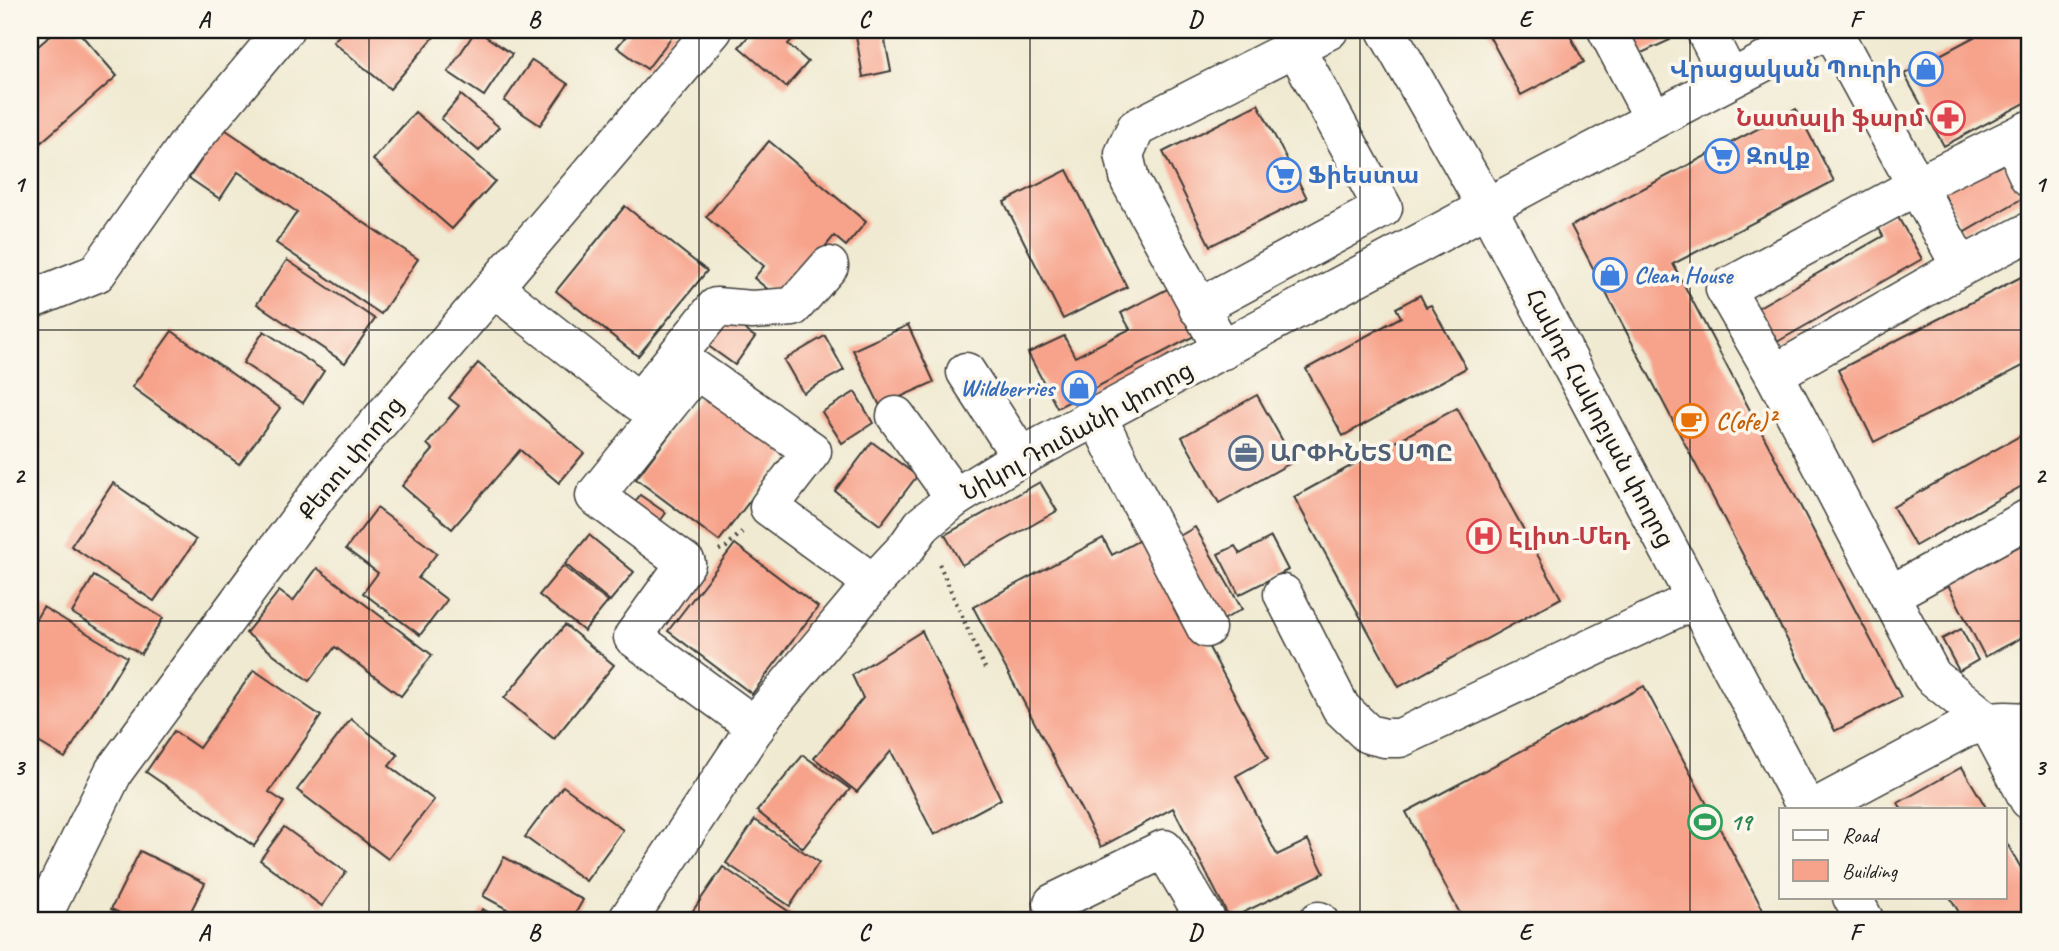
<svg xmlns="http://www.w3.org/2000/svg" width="2059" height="951" font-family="Caveat,'Noto Sans Armenian',sans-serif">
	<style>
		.building { fill: #f7a38b }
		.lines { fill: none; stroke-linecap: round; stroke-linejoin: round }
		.minor-casing { stroke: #3c3b37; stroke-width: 41 }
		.path { stroke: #3c3b37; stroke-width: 4.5; stroke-dasharray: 2 5; stroke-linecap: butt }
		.minor { stroke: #fff; stroke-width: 38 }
		.grid { fill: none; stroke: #1c1c1c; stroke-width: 2; stroke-opacity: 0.55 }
		.labels { text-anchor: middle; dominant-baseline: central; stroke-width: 7; stroke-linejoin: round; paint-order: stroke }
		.shop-label { font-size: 24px; font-weight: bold; fill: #366cbe; stroke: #fbf7ec; text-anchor: start }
		.health-label { font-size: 24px; font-weight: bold; fill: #be3a42; stroke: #fbf7ec; text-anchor: end }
		.street-label { font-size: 24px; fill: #1c1c1c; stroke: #fbf7ec }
		.food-label { font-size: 24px; font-weight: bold; fill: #c56008; stroke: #fbf7ec; text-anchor: start }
		.service-label { font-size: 24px; font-weight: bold; fill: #4e5e75; stroke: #fbf7ec; text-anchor: start }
		.leisure-label { font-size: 24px; font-weight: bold; fill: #27864d; stroke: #fbf7ec; text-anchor: start }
		.neatline { fill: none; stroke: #1c1c1c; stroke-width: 2.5 }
		.grid-label { font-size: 23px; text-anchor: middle; font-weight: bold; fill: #1c1c1c }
	</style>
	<rect width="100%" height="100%" fill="#fbf7ec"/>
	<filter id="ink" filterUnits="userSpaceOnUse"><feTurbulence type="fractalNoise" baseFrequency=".0143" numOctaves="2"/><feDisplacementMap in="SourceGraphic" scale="14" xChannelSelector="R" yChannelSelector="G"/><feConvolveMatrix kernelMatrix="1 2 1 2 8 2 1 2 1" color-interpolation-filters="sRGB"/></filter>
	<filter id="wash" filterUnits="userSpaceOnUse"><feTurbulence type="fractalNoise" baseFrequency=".00686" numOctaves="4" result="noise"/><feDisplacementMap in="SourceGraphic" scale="28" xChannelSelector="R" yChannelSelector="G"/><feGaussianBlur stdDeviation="1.57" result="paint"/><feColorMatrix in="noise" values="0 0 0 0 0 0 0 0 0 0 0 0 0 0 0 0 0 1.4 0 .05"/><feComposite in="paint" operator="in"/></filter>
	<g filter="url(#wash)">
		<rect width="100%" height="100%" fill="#f0ead2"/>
		<g id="blocks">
			<g class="building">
				<path d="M57,30H77L117,76L30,152V53Z"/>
				<path d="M344,30H440L390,89L333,42Z"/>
				<path d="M476,30L512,54L484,96L448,72Z"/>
				<path d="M631,30H677L647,69L617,47Z"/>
				<path d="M754,30L800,31L788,44L808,62L786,87L739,47Z"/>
				<path d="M855,30H883L891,71L863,77Z"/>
				<path d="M1486,30H1567L1584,62L1521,95Z"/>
				<path d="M1622,30H1665L1670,40L1635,56Z"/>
				<path d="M1987,30H2029V101L1944,146L1904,74Z"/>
				<path d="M532,60L568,84L540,125L504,101Z"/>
				<path d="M461,95L499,127L479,151L441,119Z"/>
				<path d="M1258,104L1307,198L1210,246L1163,152Z"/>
				<path d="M1796,109L1834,181L1673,264L1901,697L1835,731L1571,226Z"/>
				<path d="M415,112L495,181L452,229L373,160Z"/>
				<path d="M223,128L418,259L381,314L276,243L297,212L238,172L220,199L189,178Z"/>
				<path d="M769,141L866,222L846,246L834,236L781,300L754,278L764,266L706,217Z"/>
				<path d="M2001,159L2023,198L1963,233L1942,190Z"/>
				<path d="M1067,170L1127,287L1063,319L1004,202Z"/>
				<path d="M625,206L707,271L638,356L556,291Z"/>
				<path d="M1895,212L1922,259L1777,342L1757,308L1883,236L1876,223Z"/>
				<path d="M287,260L375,319L345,363L257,304Z"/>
				<path d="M2029,273V363L1874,442L1838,370Z"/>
				<path d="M1173,286L1198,334L1057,408L1028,353L1064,336L1075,357L1130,329L1121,313Z"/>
				<path d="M1420,295L1426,307L1431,305L1466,368L1343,436L1306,369L1401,317L1396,308Z"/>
				<path d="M727,317L755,337L735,365L707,345Z"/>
				<path d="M908,325L934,382L880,406L853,350Z"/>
				<path d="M172,331L280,408L239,464L132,387Z"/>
				<path d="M264,331L324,371L303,403L243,363Z"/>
				<path d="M825,336L844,370L803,393L784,360Z"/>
				<path d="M478,363L584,453L559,483L520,450L452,529L402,486L433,450L427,444L459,406L449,398Z"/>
				<path d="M702,392L786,454L719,541L636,479Z"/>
				<path d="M855,392L873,423L842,443L822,412Z"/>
				<path d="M1257,395L1294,461L1219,503L1182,437Z"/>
				<path d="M1457,408L1561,598L1399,687L1294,497Z"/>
				<path d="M2029,431V482L1915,546L1893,507Z"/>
				<path d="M872,442L917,476L880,525L835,491Z"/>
				<path d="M1040,482L1057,511L962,565L945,535Z"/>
				<path d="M113,483L196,540L154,601L71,546Z"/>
				<path d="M640,495L666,513L657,525L632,507Z"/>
				<path d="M377,508L437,553L418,578L447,600L420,635L363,593L378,573L346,549Z"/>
				<path d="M1195,527L1242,609L1218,623L1171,541Z"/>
				<path d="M589,535L634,572L610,601L565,564Z"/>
				<path d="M1149,535L1268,758L1236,776L1277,855L1308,840L1324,873L1230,919L1173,808L1101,847L973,607L1103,538L1112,555Z"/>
				<path d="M1271,537L1288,570L1239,595L1218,554L1235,546L1240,554Z"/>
				<path d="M2029,541V634L1985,657L1947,583Z"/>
				<path d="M735,544L818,607L752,694L668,631Z"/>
				<path d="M563,566L608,602L584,631L539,595Z"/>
				<path d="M317,568L432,655L401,696L335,647L309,681L246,633L279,591L293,601Z"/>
				<path d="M94,576L163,618L141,654L72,613Z"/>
				<path d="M43,607L127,657L65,758L30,737V629Z"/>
				<path d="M565,625L614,665L554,739L504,698Z"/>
				<path d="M1961,629L1978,660L1959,671L1942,639Z"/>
				<path d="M922,631L1001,799L934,835L891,751L857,792L814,758L863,698L852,675Z"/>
				<path d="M254,670L321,716L269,792L284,802L254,846L146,772L174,731L199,748Z"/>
				<path d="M1644,686L1769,921H1464L1406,812Z"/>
				<path d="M351,719L398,755L389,766L434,800L388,859L297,790Z"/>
				<path d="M803,755L850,789L803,848L757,811Z"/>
				<path d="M1962,767L1987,809H1902L1898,803Z"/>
				<path d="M563,786L623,830L586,881L525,837Z"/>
				<path d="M755,820L819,862L790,906L726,863Z"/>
				<path d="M284,827L346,872L322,906L260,860Z"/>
				<path d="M2005,840L2029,882V921H1964L1950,897H2005Z"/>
				<path d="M140,851L205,883L186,921H136L111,909Z"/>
				<path d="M504,857L583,900L571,921H529L483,896Z"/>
				<path d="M723,867L797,917L794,921H705L692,912Z"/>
				<path d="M482,909L504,921H476Z"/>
			</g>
		</g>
	</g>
	<g filter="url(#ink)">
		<use href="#blocks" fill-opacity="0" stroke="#3c3b37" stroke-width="2"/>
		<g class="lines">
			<g class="minor-casing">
				<g id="minor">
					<path d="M1386,30L1487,207L1807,809"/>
					<path d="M1607,30L1654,119"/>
					<path d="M1705,30L1730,79"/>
					<path d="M1832,30L1961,267L2029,232"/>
					<path d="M2029,130L1916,186L1725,289L1774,374L1932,676L1987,721L2029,800"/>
					<path d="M2029,161L2023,164L2029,177"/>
					<path d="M494,288L639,402L716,307L752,310L793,307L829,266"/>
					<path d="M30,300L97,273L185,148L284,30"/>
					<path d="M1198,308L1383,208L1295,47"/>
					<path d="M1223,350L1130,181L1124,154L1136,128L1329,30"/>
					<path d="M966,372L1021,457"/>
					<path d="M1774,374L1961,267"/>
					<path d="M896,416L955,498"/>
					<path d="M1098,418L1126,475L1206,628"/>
					<path d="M1283,594L1341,708L1368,734L1385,738H1400L1696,599"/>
					<path d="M1890,595L2029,518"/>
					<path d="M756,727L633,637L686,563L595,496L696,370L812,451L769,507L873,583"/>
					<path d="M1813,809L1961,730C1986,721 2003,719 2029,723"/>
					<path d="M1852,897L1865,921"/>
					<path d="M1053,903L1164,849L1207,921"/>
					<path d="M40,921L114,771L322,489L713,30"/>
					<path d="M627,921L766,711L873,583L906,548L922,525L955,498L1021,457L1534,182L1825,30"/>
					<path d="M1318,921H1319"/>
				</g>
			</g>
			<g class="path">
				<path d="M719,550L726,547L742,532"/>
				<path d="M939,564L985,668"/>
			</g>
			<use href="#minor" class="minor"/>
		</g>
	</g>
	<path class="grid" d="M369,30V921M699,30V921M1030,30V921M1360,30V921M1690,30V921M30,330H2029M30,621H2029"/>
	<defs>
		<g id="shop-ring" transform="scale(1.75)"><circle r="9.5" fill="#fbf7ec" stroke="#3f7fe0" stroke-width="1.5"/><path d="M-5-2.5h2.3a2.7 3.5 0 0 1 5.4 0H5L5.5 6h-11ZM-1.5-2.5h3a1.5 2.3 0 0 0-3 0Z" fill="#3f7fe0"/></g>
		<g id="pharmacy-ring" transform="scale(1.75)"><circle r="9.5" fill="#fbf7ec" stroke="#e0444e" stroke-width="1.5"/><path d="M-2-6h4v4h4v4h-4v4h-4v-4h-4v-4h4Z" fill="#e0444e"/></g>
		<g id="supermarket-ring" transform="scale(1.75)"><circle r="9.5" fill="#fbf7ec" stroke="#3f7fe0" stroke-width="1.5"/><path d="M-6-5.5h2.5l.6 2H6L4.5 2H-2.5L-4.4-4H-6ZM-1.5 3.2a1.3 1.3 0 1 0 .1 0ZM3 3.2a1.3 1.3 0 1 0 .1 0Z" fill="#3f7fe0"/></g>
		<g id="cafe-ring" transform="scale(1.75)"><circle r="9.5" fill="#fbf7ec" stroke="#e8710a" stroke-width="1.5"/><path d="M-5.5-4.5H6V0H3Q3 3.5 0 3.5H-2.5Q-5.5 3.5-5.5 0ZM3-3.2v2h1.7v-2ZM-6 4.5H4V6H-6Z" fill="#e8710a"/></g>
		<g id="office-ring" transform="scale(1.75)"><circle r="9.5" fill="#fbf7ec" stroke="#5c6f8a" stroke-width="1.5"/><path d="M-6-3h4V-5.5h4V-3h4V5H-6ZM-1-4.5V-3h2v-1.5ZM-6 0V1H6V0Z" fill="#5c6f8a"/></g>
		<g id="hospital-ring" transform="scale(1.75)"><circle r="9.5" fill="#fbf7ec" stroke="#e0444e" stroke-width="1.5"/><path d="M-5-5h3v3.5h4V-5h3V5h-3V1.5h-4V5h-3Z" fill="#e0444e"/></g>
		<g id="stadium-ring" transform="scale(1.75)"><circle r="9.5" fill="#fbf7ec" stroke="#2e9e5b" stroke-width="1.5"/><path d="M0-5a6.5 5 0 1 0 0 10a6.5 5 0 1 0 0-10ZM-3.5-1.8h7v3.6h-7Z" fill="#2e9e5b"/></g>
	</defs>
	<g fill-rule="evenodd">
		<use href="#shop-ring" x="1926" y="69"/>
		<use href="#pharmacy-ring" x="1948" y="118"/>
		<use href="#supermarket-ring" x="1722" y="156"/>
		<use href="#supermarket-ring" x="1284" y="175"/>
		<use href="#shop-ring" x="1610" y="275"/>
		<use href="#shop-ring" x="1079" y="388"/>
		<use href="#cafe-ring" x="1691" y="421"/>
		<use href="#office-ring" x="1246" y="453"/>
		<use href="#hospital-ring" x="1484" y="536"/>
		<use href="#stadium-ring" x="1705" y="822"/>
	</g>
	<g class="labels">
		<g class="shop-label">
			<text x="1902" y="69" text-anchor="end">Վրացական Պուրի</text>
			<text x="1746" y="156">Զովք</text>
			<text x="1308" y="175">Ֆիեստա</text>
			<text x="1634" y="275">Clean House</text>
			<text x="1054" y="388" text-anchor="end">Wildberries</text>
		</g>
		<g class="health-label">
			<text x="1924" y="118">Նատալի ֆարմ</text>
			<text x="1508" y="536" text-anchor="start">Էլիտ-Մեդ</text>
		</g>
		<g class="street-label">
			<text transform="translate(1600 418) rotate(62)">Հակոբ Հակոբյան փողոց</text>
			<text transform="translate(1077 431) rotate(-29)">Նիկոլ Դումանի փողոց</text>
			<text transform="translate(351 458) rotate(-51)">Քեռու փողոց</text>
		</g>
		<g class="food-label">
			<text x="1716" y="421">C(ofe)²</text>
		</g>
		<g class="service-label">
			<text x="1270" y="453">ԱՐՓԻՆԵՏ ՍՊԸ</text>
		</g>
		<g class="leisure-label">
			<text x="1730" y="822">19</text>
		</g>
	</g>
	<rect width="2059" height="951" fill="none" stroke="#fbf7ec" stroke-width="77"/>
	<rect x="1779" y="808" width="228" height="91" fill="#fbf7ec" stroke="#a29f99" stroke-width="2"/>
	<rect x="1793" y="830" width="35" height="10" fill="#ffffff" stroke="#a29f99" stroke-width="2"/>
	<text x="1842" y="842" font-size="21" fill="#1c1c1c">Road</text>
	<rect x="1793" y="860" width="35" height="21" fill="#f7a38b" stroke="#a29f99" stroke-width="2"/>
	<text x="1842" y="878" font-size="21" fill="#1c1c1c">Building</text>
	<rect x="38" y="38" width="1983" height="874" class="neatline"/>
	<g class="grid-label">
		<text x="204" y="27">A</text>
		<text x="534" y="27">B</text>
		<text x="864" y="27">C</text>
		<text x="1195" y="27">D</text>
		<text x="1525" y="27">E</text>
		<text x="1855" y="27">F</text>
		<text x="19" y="192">1</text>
		<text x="2040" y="192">1</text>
		<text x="19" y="483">2</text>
		<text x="2040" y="483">2</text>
		<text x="19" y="775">3</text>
		<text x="2040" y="775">3</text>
		<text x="204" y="940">A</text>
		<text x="534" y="940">B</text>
		<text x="864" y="940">C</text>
		<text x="1195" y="940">D</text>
		<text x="1525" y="940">E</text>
		<text x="1855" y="940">F</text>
	</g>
</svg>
